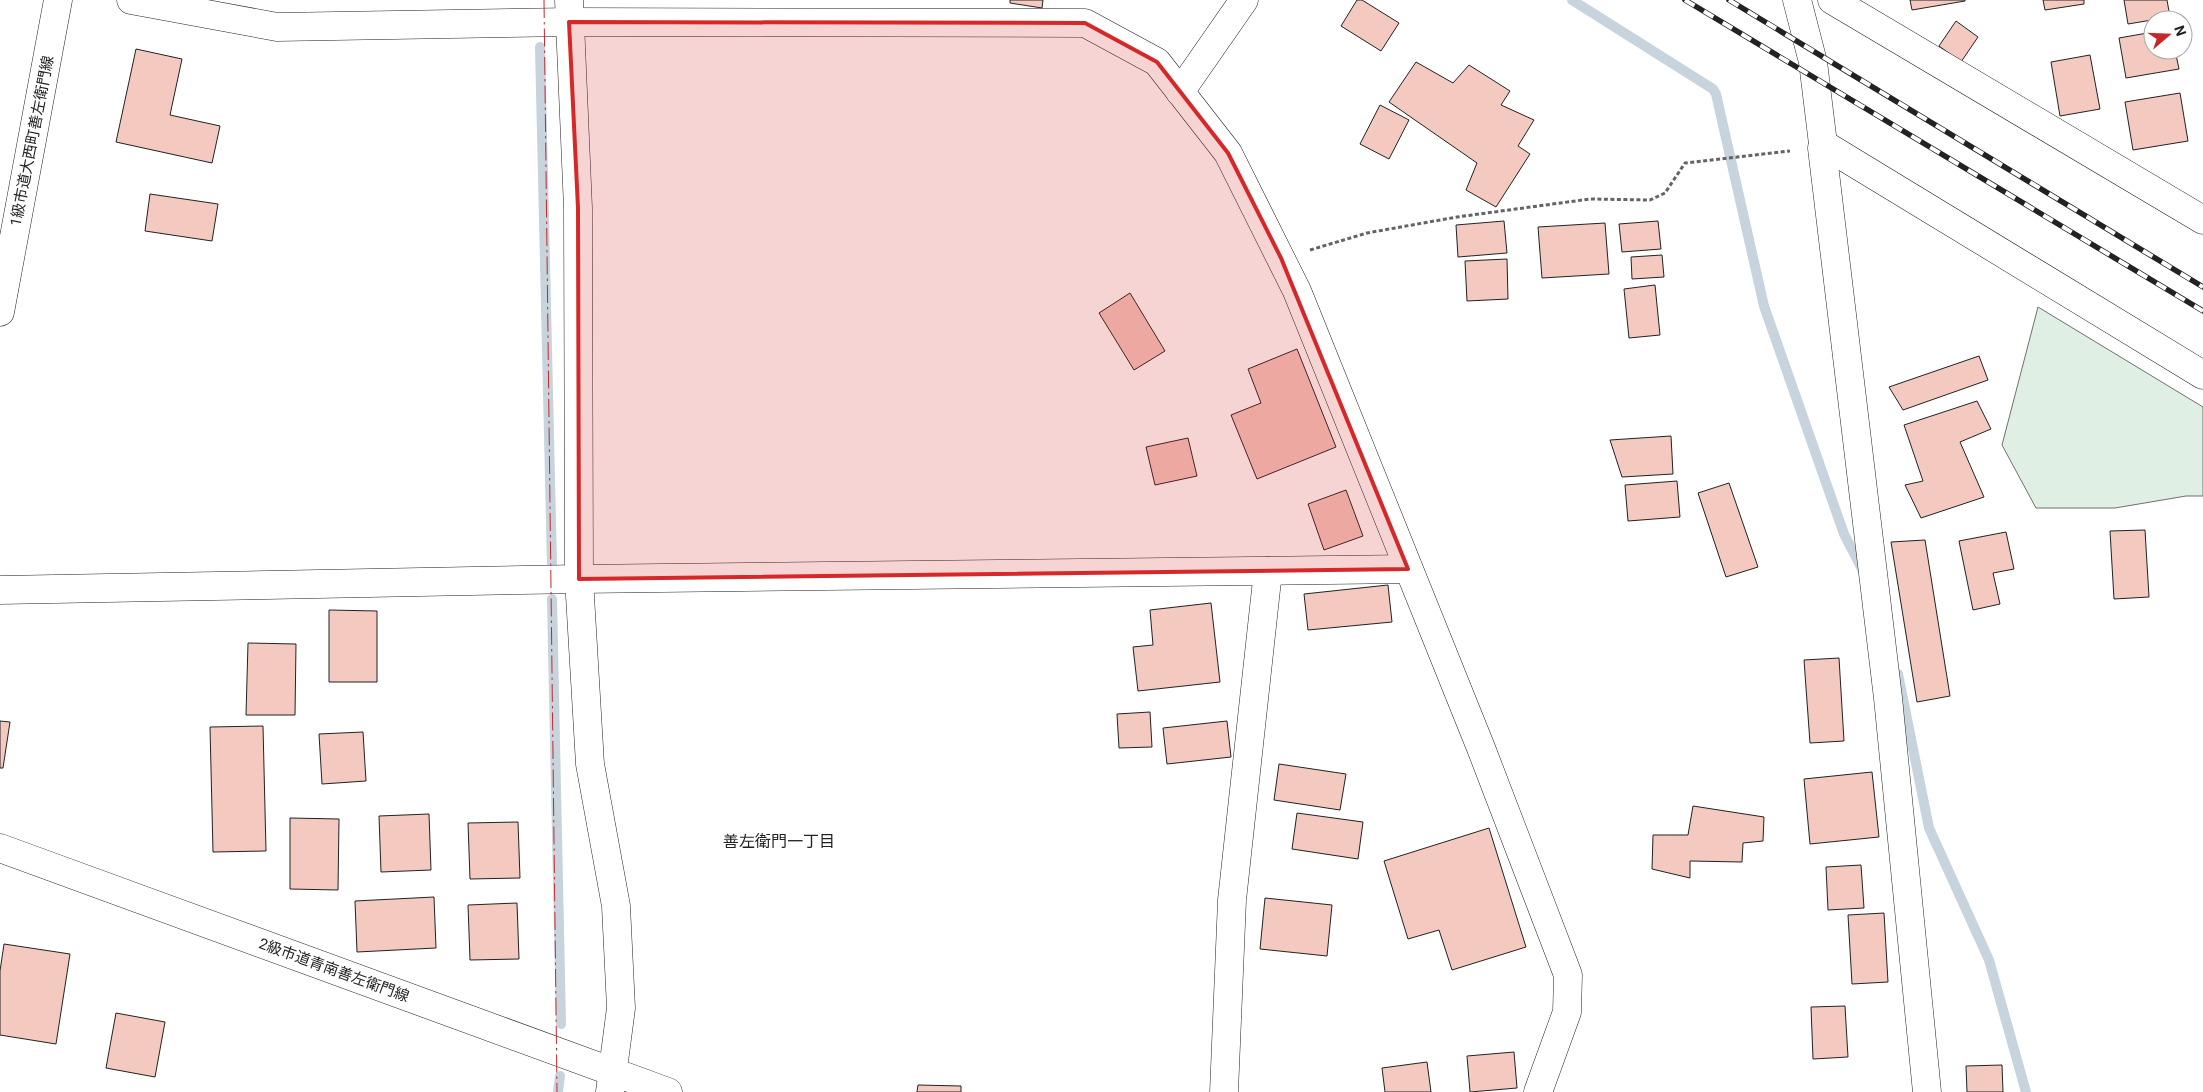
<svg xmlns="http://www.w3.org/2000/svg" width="2203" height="1092" font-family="Roboto,'Noto Sans JP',sans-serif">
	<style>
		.green { fill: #e0efe3; stroke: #6f6f6f }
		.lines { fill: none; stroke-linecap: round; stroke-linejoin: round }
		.stream { stroke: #c7d3dd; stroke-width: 10 }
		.building { fill: #f3c9c0; stroke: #222 }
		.minor-casing { stroke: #222; stroke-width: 29 }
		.path { stroke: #646464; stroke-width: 3; stroke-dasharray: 4 2.5; stroke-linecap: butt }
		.minor { stroke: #fff; stroke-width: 28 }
		.rail-casing { stroke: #222; stroke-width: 5.5 }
		.rail { stroke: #fff; stroke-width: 4; stroke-dasharray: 11; stroke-linecap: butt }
		.power { stroke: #c62828; stroke-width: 1; stroke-dasharray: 18 4 2.5 4; stroke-linecap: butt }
		.marked { fill: #d62828; fill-opacity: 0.2; stroke: #d62828; stroke-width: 4; stroke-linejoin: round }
		.labels { text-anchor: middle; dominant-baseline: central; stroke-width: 4; stroke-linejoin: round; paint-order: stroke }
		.street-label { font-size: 15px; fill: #222; stroke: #fff }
		.neighbourhood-label { font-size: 16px; fill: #222; stroke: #fff }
	</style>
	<rect width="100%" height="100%" fill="#fff"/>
	<path class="green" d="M2038,307L2203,407V496H2186L2115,508H2036L2002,445Z"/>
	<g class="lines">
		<g class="stream">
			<path d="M1572,0L1713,89L1716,94L1764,306L1844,534L1863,571"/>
			<path d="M540,47L552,565"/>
			<path d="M552,599L561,1024"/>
			<path d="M1898,674L1929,828L1989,960L2026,1092"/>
			<path d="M558,1092L560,1076"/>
		</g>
	</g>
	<g class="building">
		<path d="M1010,0H1043L1042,8L1010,3Z"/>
		<path d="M1357,0H1362L1399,23L1381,51L1341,26Z"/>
		<path d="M1910,0H1965V1L1912,10Z"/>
		<path d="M2043,0H2084V4L2045,10Z"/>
		<path d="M2124,0H2167L2170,17L2128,24Z"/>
		<path d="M1956,21L1978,37L1961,62L1939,46Z"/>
		<path d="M2153,32V50H2175L2179,69L2126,78L2119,38Z"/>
		<path d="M136,49L182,59L170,115L220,126L212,163L116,142Z"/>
		<path d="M2090,55L2100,109L2060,116L2051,62Z"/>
		<path d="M1416,62L1453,83L1469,65L1510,91L1501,105L1534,120L1518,146L1530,154L1496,207L1466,190L1477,163L1389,102Z"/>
		<path d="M2180,93L2188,141L2133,150L2125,102Z"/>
		<path d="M1380,105L1409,120L1389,159L1360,144Z"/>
		<path d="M150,194L218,204L212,241L145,231Z"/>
		<path d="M1504,221L1507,253L1458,257L1456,225Z"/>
		<path d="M1658,221L1661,249L1622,252L1619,224Z"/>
		<path d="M1605,223L1609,274L1542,278L1538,227Z"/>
		<path d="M1662,255L1664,277L1632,279L1631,257Z"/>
		<path d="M1507,259L1508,299L1467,301L1465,261Z"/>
		<path d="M1655,285L1660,335L1629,338L1624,289Z"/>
		<path d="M1130,293L1165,351L1134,370L1099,313Z"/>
		<path d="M1297,349L1336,447L1257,479L1231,415L1261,403L1248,369Z"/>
		<path d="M1979,356L1988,380L1903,410L1889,387Z"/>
		<path d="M1977,401L1991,429L1960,442L1984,497L1921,518L1905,485L1923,481L1904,425Z"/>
		<path d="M1671,436L1673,474L1622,477L1610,440Z"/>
		<path d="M1188,438L1197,476L1155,485L1146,447Z"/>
		<path d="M1677,481L1680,517L1628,521L1625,485Z"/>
		<path d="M1729,483L1758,567L1726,577L1698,493Z"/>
		<path d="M1346,490L1363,536L1324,550L1308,504Z"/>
		<path d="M2145,530L2149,597L2114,599L2110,531Z"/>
		<path d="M2006,532L2014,569L1993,573L2000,604L1973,610L1959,541Z"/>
		<path d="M1925,540L1950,696L1917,702L1891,542Z"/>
		<path d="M1388,585L1392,622L1308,630L1304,594Z"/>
		<path d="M1211,603L1220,682L1138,691L1133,647L1153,645L1150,610Z"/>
		<path d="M329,610L377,611V682H329Z"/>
		<path d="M248,643L296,644L295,715H246Z"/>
		<path d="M1839,658L1844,741L1810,743L1804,660Z"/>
		<path d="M1150,712L1152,747L1119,748L1117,714Z"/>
		<path d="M0,721L10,722L3,768H0Z"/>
		<path d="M1227,721L1231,757L1167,764L1163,728Z"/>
		<path d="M263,726L266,851L213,852L210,727Z"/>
		<path d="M363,732L366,781L322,784L319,734Z"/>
		<path d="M1279,764L1346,774L1340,810L1274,800Z"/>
		<path d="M1872,772L1879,837L1810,844L1804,779Z"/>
		<path d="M1693,806L1764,817L1763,841L1743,843L1742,862L1690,861V878L1652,869L1653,835H1688Z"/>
		<path d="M1297,813L1363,822L1358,859L1292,849Z"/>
		<path d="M429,814L431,870L381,872L379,816Z"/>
		<path d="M290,818L339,819L338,890L290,889Z"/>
		<path d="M518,822L520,878L470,879L468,823Z"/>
		<path d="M1489,828L1526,947L1452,970L1439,930L1408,939L1384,861Z"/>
		<path d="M1861,865L1864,908L1828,910L1826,867Z"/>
		<path d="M434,897L436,948L357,952L355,901Z"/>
		<path d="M1265,898L1332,905L1327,956L1260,949Z"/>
		<path d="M517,903L519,959L470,960L468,905Z"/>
		<path d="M1884,913L1888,982L1852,984L1848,915Z"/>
		<path d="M4,944L70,954L56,1044L0,1035V971Z"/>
		<path d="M1845,1006L1848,1057L1813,1059L1811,1007Z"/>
		<path d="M116,1013L165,1022L155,1077L106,1068Z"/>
		<path d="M1514,1052L1517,1088L1470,1092L1467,1056Z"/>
		<path d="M1427,1062L1431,1092H1385L1382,1068Z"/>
		<path d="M2002,1065L2003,1092H1967L1966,1066Z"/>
		<path d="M918,1085L961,1086V1092H917Z"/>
	</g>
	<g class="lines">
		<g class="minor-casing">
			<g id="minor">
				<path d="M131,0L277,27L569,22L1085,23L1157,62L1228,153L1297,291L1481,748L1568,975L1567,1012L1538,1092"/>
				<path d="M569,0L578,208L579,579L590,764L616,906L621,1008L610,1092"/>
				<path d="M1797,0L1813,62L1823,144L1822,148L1888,698L1927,1092"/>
				<path d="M1832,0L2203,220"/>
				<path d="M1180,92L1244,0"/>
				<path d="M1823,144L2203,375"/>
				<path d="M0,312L58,0"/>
				<path d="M0,590L579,579L1408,569"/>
				<path d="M0,848L668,1092"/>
				<path d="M1224,1092L1232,900L1268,571"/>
			</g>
		</g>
		<path class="path" d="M1310,250L1367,233L1457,217L1590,199L1650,200L1665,193L1685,163L1790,151"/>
		<use href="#minor" class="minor"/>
		<g class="rail-casing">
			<g id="rail">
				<path d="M1685,0L2203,311"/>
				<path d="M1729,0L2203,287"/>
			</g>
		</g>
		<use href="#rail" class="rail"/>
		<path class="power" d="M544,0L557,1092"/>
	</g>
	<path class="marked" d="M569,22L1085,23L1157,62L1228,153L1281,258L1408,569L579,579L578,208Z"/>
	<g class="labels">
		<g class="street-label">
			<text transform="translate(32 141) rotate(-79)">1級市道大西町善左衛門線</text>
			<text transform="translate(334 970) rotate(20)">2級市道青南善左衛門線</text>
		</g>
		<g class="neighbourhood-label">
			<text x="779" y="841">善左衛門一丁目</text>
		</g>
	</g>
	<g transform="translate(2168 35) rotate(71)"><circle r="24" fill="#ffffff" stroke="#a7a7a7"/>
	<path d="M0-4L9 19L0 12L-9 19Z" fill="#c62828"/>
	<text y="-8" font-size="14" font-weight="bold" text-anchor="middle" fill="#222222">N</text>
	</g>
</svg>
